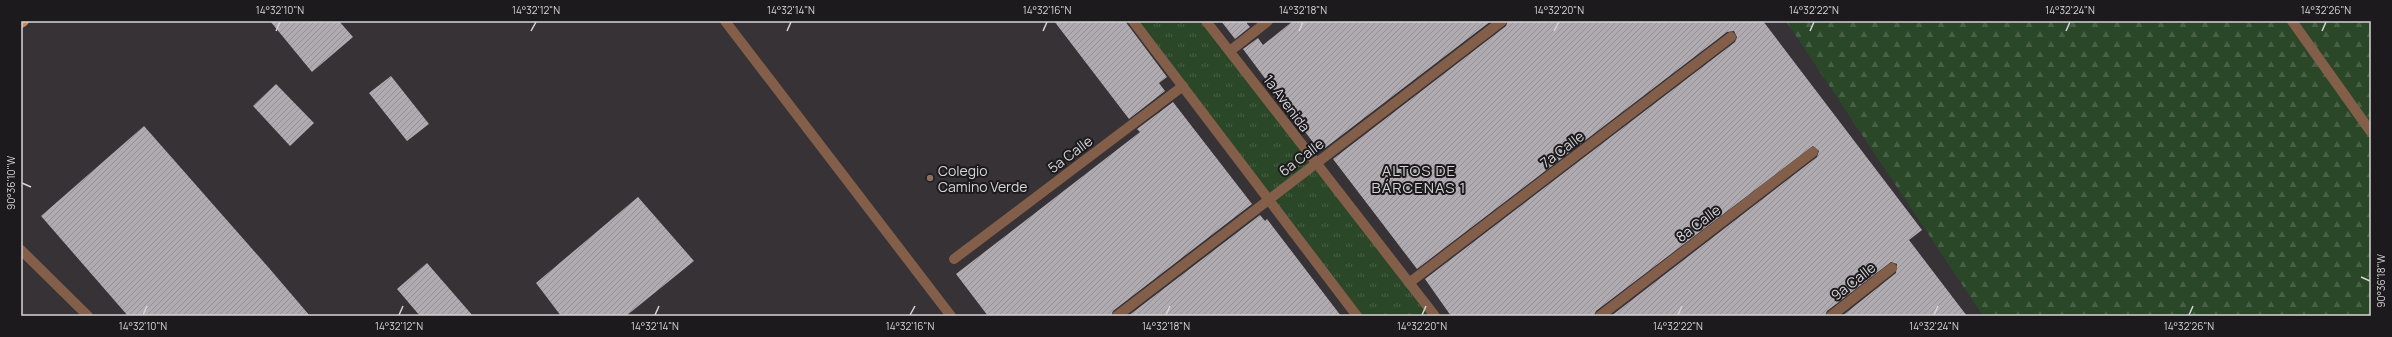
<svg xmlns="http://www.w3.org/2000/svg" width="2392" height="337" font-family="Manrope,sans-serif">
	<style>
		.grass { fill: url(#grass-tufts) }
		.forest { fill: url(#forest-firs) }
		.building { fill: url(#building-hatch) }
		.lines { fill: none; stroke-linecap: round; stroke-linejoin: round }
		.lane { stroke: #835e48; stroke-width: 10 }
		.street { stroke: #835e48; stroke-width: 10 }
		.primary { stroke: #d18557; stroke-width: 10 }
		.ticks { fill: none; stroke: #d7d4d7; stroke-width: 1.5 }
		.education-dot { fill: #8d6e63; stroke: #1c1a1c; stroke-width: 1.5 }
		.labels { text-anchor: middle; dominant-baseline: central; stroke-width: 4; stroke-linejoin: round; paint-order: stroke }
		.street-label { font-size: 14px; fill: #d7d4d7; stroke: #1c1a1c }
		.poi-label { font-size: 14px; fill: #d7d4d7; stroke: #1c1a1c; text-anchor: start }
		.neighbourhood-label { font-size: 15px; letter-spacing: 1px; fill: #d6d0d6; stroke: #1c1a1c }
		.neatline { fill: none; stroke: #d7d4d7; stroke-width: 1.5 }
		.ticks-label { font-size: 10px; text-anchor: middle; fill: #d7d4d7 }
	</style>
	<defs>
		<pattern id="grass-tufts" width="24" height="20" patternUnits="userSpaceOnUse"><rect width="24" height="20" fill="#2a4728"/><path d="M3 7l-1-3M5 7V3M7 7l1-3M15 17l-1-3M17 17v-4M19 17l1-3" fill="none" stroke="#486146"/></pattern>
		<pattern id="forest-firs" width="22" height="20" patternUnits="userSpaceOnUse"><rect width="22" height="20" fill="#2a4728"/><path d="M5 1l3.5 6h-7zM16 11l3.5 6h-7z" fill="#486146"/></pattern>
		<pattern id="building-hatch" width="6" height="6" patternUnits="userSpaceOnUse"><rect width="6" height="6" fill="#b0abb1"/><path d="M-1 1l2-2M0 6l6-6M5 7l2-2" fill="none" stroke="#949095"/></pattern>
	</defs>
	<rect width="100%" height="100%" fill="#363236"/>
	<path class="grass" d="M1133,21H1206L1435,316H1357Z"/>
	<path class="forest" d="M1786,21H2371V316H1983Z"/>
	<g class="building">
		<path d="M270,21H339L353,37L312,72Z"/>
		<path d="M1054,21H1125L1167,77L1159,83L1165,91L1129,119Z"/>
		<path d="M1221,21H1245L1250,27L1235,39Z"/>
		<path d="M1293,21H1491L1325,148L1322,145L1318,149L1243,49L1258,38L1263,45Z"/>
		<path d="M1508,21H1763L1922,230L1909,240L1967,316H1842L1896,273L1897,264L1891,262L1827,311L1825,316H1611L1817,157L1819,151L1813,146L1596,311L1594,316H1451L1425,279L1735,42L1737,37L1734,31L1727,32L1417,269L1333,159L1506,26Z"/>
		<path d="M391,76L429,124L407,141L369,93Z"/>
		<path d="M276,84L314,123L290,146L253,106Z"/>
		<path d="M1173,102L1252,204L1113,311L1111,316H988L956,274L1140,132L1137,129Z"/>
		<path d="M144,126L269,268L310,316H128L41,216Z"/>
		<path d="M638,197L694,261L626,316H561L536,283Z"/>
		<path d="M1260,215L1265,221L1267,219L1341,316H1128Z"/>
		<path d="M427,263L473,316H420L397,289Z"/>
	</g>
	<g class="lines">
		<g class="lane">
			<path d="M725,21L951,316"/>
			<path d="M2292,21L2371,132"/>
			<path d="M21,250L88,316"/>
		</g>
		<g class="street">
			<path d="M1133,21L1357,316"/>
			<path d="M1206,21L1435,316"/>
			<path d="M1230,51L1268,21"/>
			<path d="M954,259L1183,86"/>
			<path d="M1409,283L1731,37"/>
			<path d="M1117,316L1502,21"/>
			<path d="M1600,316L1813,152"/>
			<path d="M1831,316L1892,268"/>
		</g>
		<path class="primary" d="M21,23L24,21"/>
	</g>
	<path class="ticks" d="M276,31L280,22M531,31L536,22M787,31L791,22M1043,31L1047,22M1299,31L1303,22M1554,31L1559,22M1810,31L1814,22M2066,31L2070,22M2322,31L2326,22M22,183L31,187M2361,277L2370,281M143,315L147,306M399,315L403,306M655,315L659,306M910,315L915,306M1166,315L1170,306M1422,315L1426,306M1678,315L1682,306M1934,315L1938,306M2189,315L2193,306"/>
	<circle class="education-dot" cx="930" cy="178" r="4"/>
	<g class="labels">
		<g class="street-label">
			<text transform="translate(1287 103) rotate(53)">1a Avenida</text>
			<text transform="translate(1562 149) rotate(-37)">7a Calle</text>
			<text transform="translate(1070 154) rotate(-37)">5a Calle</text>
			<text transform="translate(1301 157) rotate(-37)">6a Calle</text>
			<text transform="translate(1698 223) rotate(-37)">8a Calle</text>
			<text transform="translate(1853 281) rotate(-38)">9a Calle</text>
		</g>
		<g class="poi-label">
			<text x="938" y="170">Colegio<tspan x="938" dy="16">Camino Verde</tspan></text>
		</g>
		<g class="neighbourhood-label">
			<text x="1419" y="170">ALTOS DE<tspan x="1419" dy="17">BÁRCENAS 1</tspan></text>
		</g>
	</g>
	<rect width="2392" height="337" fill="none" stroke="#1c1a1c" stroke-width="44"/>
	<rect x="22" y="22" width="2348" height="293" class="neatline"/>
	<g class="ticks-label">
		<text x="280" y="14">14°32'10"N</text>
		<text x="536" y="14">14°32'12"N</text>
		<text x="791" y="14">14°32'14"N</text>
		<text x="1047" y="14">14°32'16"N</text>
		<text x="1303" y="14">14°32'18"N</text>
		<text x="1559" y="14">14°32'20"N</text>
		<text x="1814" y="14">14°32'22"N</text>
		<text x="2070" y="14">14°32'24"N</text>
		<text x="2326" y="14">14°32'26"N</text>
		<text transform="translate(11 183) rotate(-90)" y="4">90°36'10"W</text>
		<text transform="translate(2381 281) rotate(-90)" y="4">90°36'18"W</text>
		<text x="143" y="330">14°32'10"N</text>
		<text x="399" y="330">14°32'12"N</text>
		<text x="655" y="330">14°32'14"N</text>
		<text x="910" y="330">14°32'16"N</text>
		<text x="1166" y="330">14°32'18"N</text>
		<text x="1422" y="330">14°32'20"N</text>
		<text x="1678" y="330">14°32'22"N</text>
		<text x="1934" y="330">14°32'24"N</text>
		<text x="2189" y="330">14°32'26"N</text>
	</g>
</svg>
